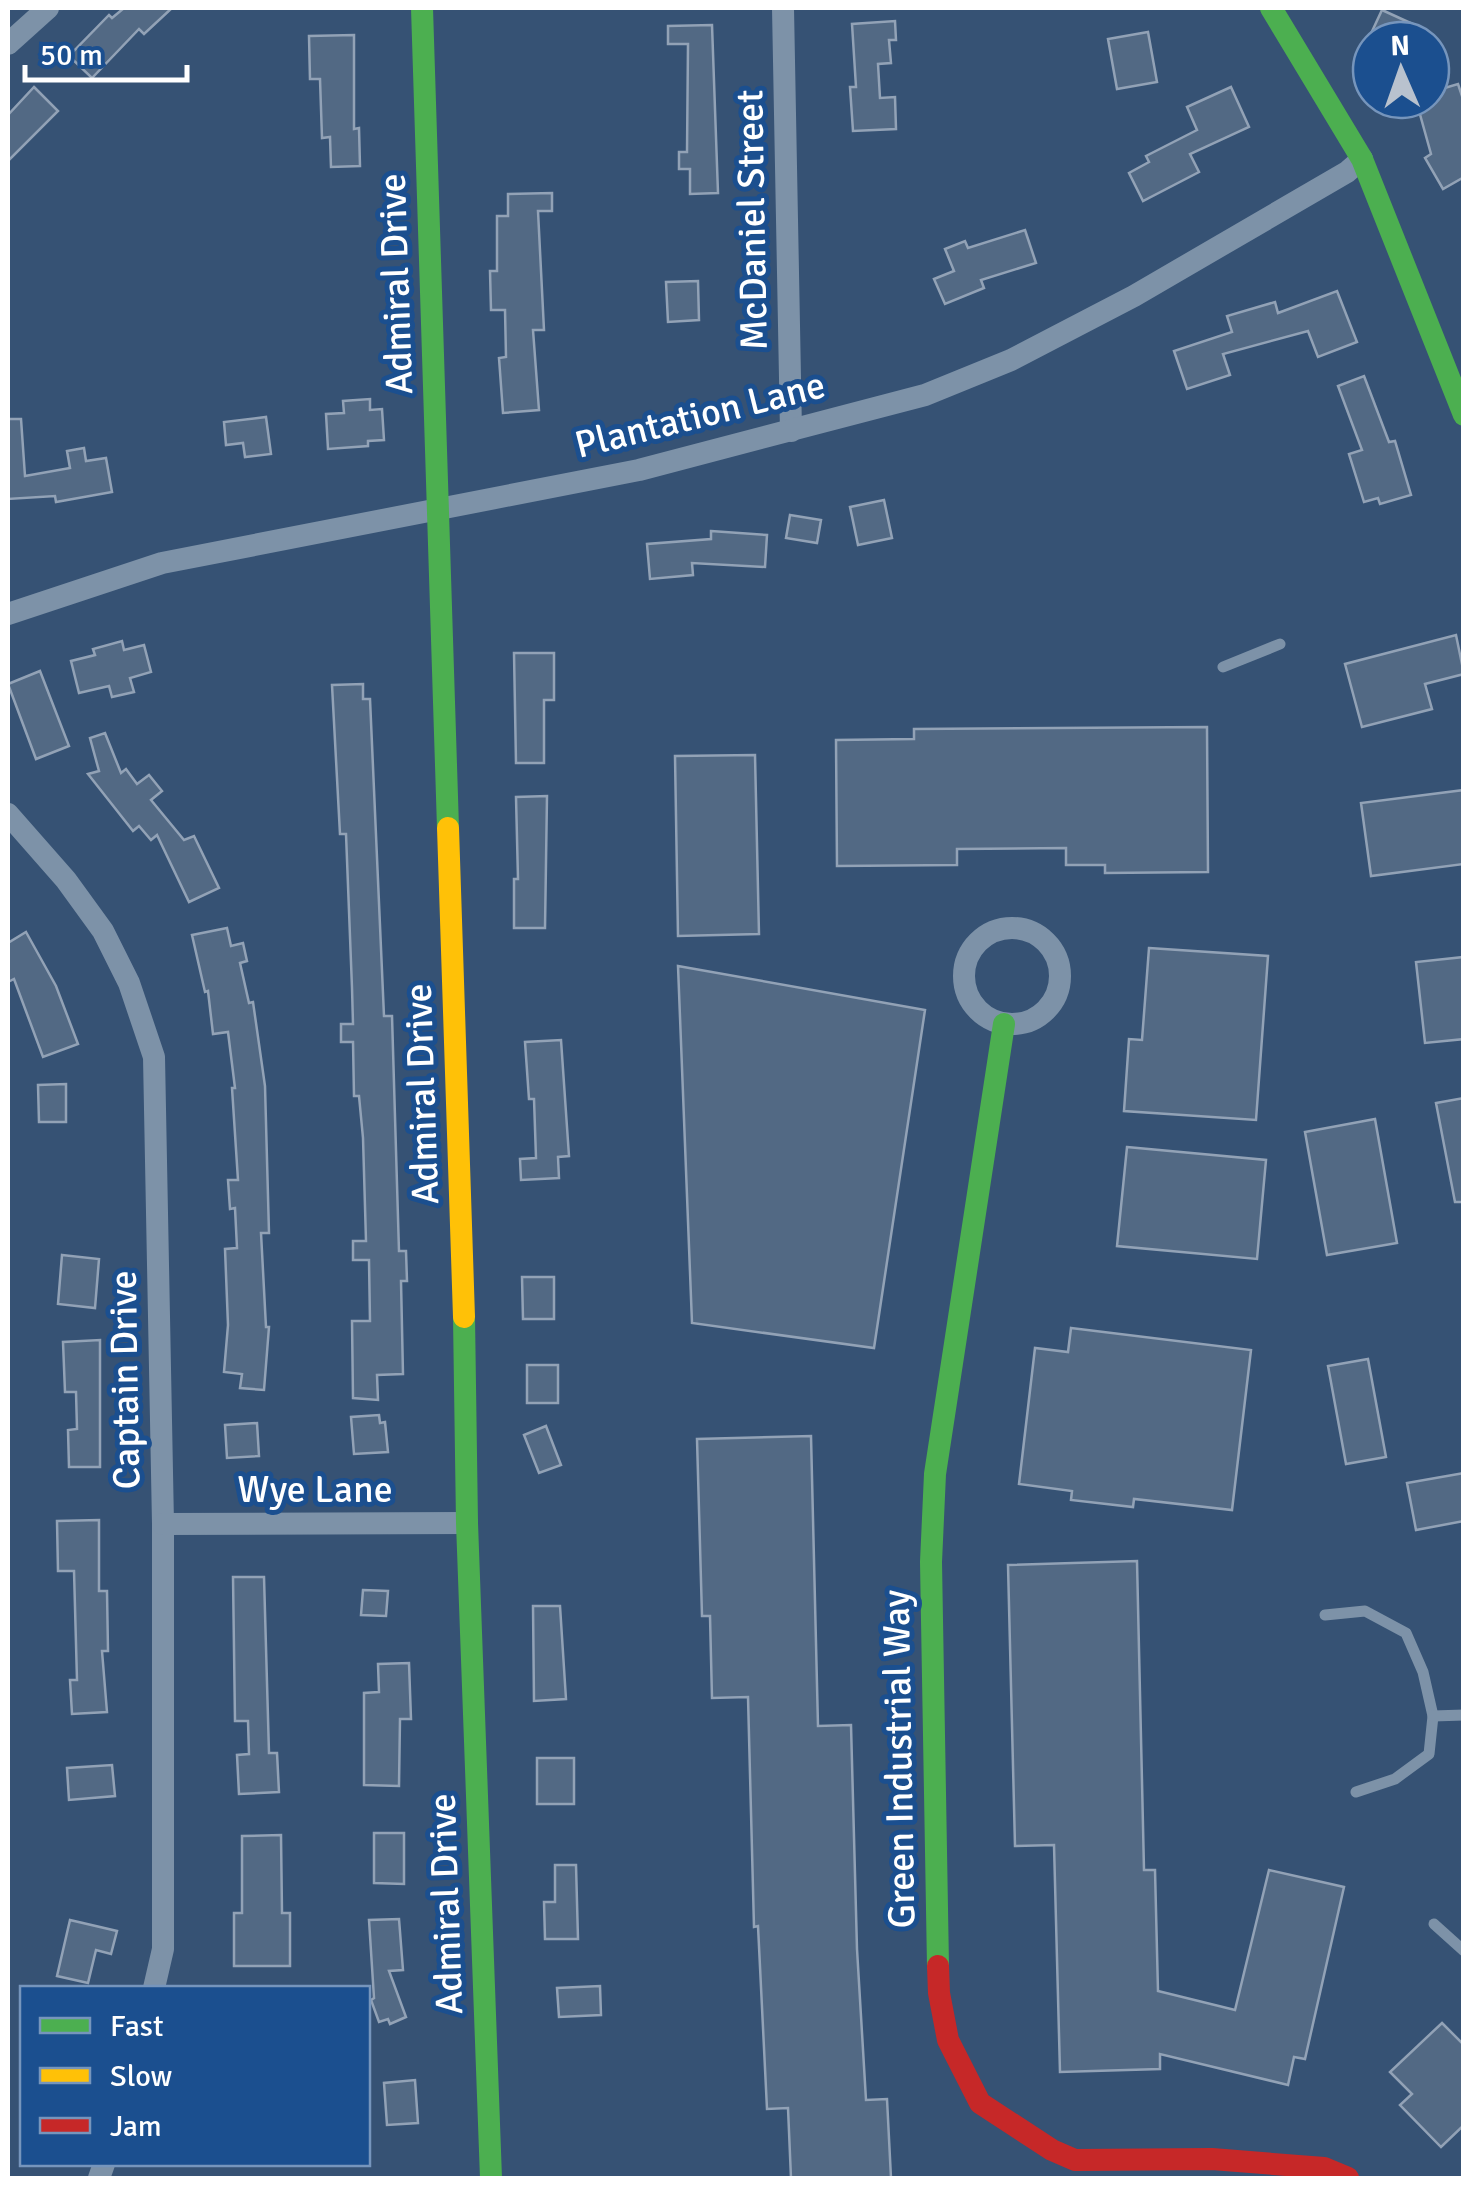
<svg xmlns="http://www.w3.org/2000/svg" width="1471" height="2186" font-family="Signika,sans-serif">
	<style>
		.building { fill: #526984; stroke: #92a2b6; stroke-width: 2.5 }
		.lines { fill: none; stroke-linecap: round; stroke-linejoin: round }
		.lane { stroke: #7d92a8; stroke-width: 11 }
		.street { stroke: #7d92a8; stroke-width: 22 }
		.fast { stroke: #4caf50; stroke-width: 22 }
		.slow { stroke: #ffc107; stroke-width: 22 }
		.jam { stroke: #c62828; stroke-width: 22 }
		.labels { text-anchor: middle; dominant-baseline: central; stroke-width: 10; stroke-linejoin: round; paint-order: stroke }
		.street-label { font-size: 38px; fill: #fff; stroke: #1b4f8f }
	</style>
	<rect width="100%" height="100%" fill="#365274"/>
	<g class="building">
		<path d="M124,8H172L144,34L139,29L92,78L69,56L109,15L112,18Z"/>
		<path d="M1382,10L1417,26L1411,40H1368Z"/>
		<path d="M895,21L896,40H889L891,63L878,64L880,98L895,97L896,129L853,131L850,87H856L852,24Z"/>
		<path d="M712,25L718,193L690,194V169H679V152H687L688,44H668V26Z"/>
		<path d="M1148,32L1157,82L1117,89L1108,39Z"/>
		<path d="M354,35V129L359,128L360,166L331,167L330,137L322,138L320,79H310L309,36Z"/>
		<path d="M1458,84L1464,102V177L1443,189L1425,158L1431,154L1416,100H1431V92Z"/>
		<path d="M34,87L58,111L8,161V115Z"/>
		<path d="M1231,87L1249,127L1190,154L1199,172L1143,201L1129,173L1149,162L1146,156L1197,130L1187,107Z"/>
		<path d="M552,193V211H538L544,330H533L539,410L503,413L499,358L506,357L505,310H491L490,271H497V216H508V194Z"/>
		<path d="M1025,230L1036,263L981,280L984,288L945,304L934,279L954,271L945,249L965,241L968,248Z"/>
		<path d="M698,281L699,320L668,322L666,282Z"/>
		<path d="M1337,291L1357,342L1318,357L1308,331L1223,354L1230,375L1187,389L1174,351L1232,332L1227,316L1275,302L1278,313Z"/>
		<path d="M1364,376L1389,442L1395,441L1411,495L1380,504L1378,498L1364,502L1349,454L1362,450L1338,386Z"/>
		<path d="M370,399V410L382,409L384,440L368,441V446L328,449L326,414L344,413L343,401Z"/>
		<path d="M266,417L271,454L245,457L243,443L226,445L224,422Z"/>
		<path d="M8,419H21L25,476L70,468L67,451L84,448L86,461L106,458L112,492L56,502L55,496L8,499Z"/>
		<path d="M884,500L892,538L858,545L850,507Z"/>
		<path d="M790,515L821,520L817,543L786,538Z"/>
		<path d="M711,531L767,535L765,567L692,563L693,575L650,579L647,544L711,539Z"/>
		<path d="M1456,635L1464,674L1425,684L1432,709L1362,727L1345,664Z"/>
		<path d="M122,641L124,650L144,645L151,672L130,678L134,692L112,697L109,686L79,693L71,661L95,655L93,649Z"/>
		<path d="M514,653H554V700H544V763H516Z"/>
		<path d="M40,671L69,746L36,759L8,684Z"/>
		<path d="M363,684V699H370L384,1016H392L399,1251H406L407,1281H401L403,1374L377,1375L378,1400L353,1398L352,1321H370L369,1260H353V1241H366L363,1138L359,1096H354L353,1042H341V1024H353L352,988L346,834H340L332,685Z"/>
		<path d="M1207,727L1208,872L1105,873V865H1066V848L957,849V865L837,866L836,740L914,739V729Z"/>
		<path d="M105,733L121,773L126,769L137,784L149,775L162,791L151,800L184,840L194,836L219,888L189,902L157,835L151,840L139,826L133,831L88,774L99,771L90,738Z"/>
		<path d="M755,755L759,934L678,936L675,756Z"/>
		<path d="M1464,790V864L1371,876L1361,803Z"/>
		<path d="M547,796L545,928H514V879H518L516,797Z"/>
		<path d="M227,928L231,946L243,943L247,961L240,963L249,1003L253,1002L265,1086L269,1233H261L266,1327H269L264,1390L240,1388L242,1374L224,1372L228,1325L225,1249L237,1248L235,1208L230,1209L228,1180H238L232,1088H235L228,1032L213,1034L208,991L205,992L192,935Z"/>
		<path d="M26,932L56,986L78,1044L43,1057L14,979L8,982V943Z"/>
		<path d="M1149,948L1268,956L1256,1120L1124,1111L1129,1039L1142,1040Z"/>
		<path d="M1464,957V1039L1425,1043L1416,962Z"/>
		<path d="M678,966L925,1010L874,1348L692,1323Z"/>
		<path d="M561,1040L569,1156L558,1157L559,1178L521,1180L520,1159L536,1158L534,1099H529L525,1042Z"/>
		<path d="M66,1084V1122H39L38,1085Z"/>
		<path d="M1464,1098V1202H1455L1436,1103Z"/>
		<path d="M1375,1119L1397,1243L1327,1255L1305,1132Z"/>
		<path d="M1127,1147L1266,1160L1257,1259L1117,1246Z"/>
		<path d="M62,1255L99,1259L95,1308L58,1304Z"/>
		<path d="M522,1277H554V1319H523Z"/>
		<path d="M1071,1328L1251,1350L1232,1510L1134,1499L1133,1507L1071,1500L1072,1491L1019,1484L1035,1348L1068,1352Z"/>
		<path d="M100,1340V1467H69L68,1430L77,1429L76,1392H65L63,1342Z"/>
		<path d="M1368,1359L1386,1457L1346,1464L1328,1366Z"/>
		<rect x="527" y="1365" width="31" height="38"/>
		<path d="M379,1415L380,1423L385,1422L388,1452L354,1454L351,1417Z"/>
		<path d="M257,1423L259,1456L227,1458L225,1425Z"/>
		<path d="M546,1426L561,1465L539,1473L524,1435Z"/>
		<path d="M811,1436L818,1726L851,1725L857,1949L866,2100L887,2099L891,2178H791L788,2108L767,2109L758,1926L754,1927L748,1697L712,1698L710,1616H702L697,1439Z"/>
		<path d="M1464,1473V1521L1416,1530L1407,1483Z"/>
		<path d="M99,1520V1591H107L108,1651H102L107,1712L72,1714L70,1680H77L74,1571H58L57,1521Z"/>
		<path d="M1137,1561L1144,1870H1155L1158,1991L1235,2010L1269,1870L1344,1887L1305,2059L1294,2057L1288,2085L1160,2054V2069L1060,2072L1054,1845L1015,1846L1008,1565Z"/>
		<path d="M233,1577H264L269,1753H277L279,1792L239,1794L237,1755L249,1754L248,1721H235Z"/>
		<path d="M363,1590L388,1591L386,1616L361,1615Z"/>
		<path d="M533,1606H560L566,1699L534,1701Z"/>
		<path d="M409,1663L411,1719H400L399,1786L364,1785V1693L379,1692L378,1664Z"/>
		<rect x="537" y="1758" width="37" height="46"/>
		<path d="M112,1765L115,1796L69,1800L67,1768Z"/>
		<path d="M374,1833H404V1884L374,1883Z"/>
		<path d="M281,1835L282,1913H290V1966H234V1913H242V1836Z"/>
		<path d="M555,1865H576L578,1939H545L544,1902H555Z"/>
		<path d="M399,1919L403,1970L389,1971L406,2017L390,2024L388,2019L379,2022L371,2000L374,1998L369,1920Z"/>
		<path d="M70,1920L117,1931L111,1954L96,1950L88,1983L57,1976Z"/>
		<path d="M600,1986L601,2015L559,2017L557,1988Z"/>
		<path d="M1442,2023L1464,2045V2125L1441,2147L1400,2105L1412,2094L1390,2072Z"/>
		<path d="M415,2080L418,2123L387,2125L384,2083Z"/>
	</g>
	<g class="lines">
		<g class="lane">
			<path d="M1223,667L1280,644"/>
			<path d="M1325,1615L1365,1611L1406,1633L1423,1672L1433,1716L1429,1754L1395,1779L1356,1792"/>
			<path d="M1433,1716L1464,1715"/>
			<path d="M1434,1924L1464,1951"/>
		</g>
		<g class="street">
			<path d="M783,8L791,431"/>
			<path d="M8,44L48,8"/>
			<path d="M8,614L162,563L639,470L925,395L1011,360L1134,296L1347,172L1362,159"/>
			<path d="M8,814L66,880L103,931L129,983L154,1057L163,1524V1949L154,1988"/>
			<circle cx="1012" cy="976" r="48"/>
			<path d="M163,1524L467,1523"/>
			<path d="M99,2178L104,2164"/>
		</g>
		<g class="fast">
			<path d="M422,8L448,828"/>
			<path d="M1271,8L1362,159L1464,415"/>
			<path d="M464,1317L467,1523L491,2178"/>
			<path d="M938,1966L931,1562L935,1474L1004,1024"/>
		</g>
		<path class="slow" d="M448,828L464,1317"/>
		<path class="jam" d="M938,1966L939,1993L948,2040L980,2103L1052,2150L1075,2160L1212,2159L1324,2168L1348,2178"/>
	</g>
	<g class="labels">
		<g class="street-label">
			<text transform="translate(752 220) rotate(-91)">McDaniel Street</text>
			<text transform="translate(396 284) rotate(-92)">Admiral Drive</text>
			<text transform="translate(700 415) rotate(-14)">Plantation Lane</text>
			<text transform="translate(422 1094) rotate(-92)">Admiral Drive</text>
			<text transform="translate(125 1380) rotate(-91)">Captain Drive</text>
			<text x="315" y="1489">Wye Lane</text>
			<text transform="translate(899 1759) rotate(-91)">Green Industrial Way</text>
			<text transform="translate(446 1904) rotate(-92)">Admiral Drive</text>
		</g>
	</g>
	<rect width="1471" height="2186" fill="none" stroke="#ffffff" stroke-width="20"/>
	<rect x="20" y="1986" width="350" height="180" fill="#1b4f8f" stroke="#7695bc" stroke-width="2.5"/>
	<rect x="40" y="2018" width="50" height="15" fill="#4caf50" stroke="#7695bc" stroke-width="2.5"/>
	<text x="110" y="2036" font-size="30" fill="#ffffff">Fast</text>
	<rect x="40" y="2068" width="50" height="15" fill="#ffc107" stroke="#7695bc" stroke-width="2.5"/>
	<text x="110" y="2086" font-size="30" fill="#ffffff">Slow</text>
	<rect x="40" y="2118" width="50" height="15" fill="#c62828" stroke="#7695bc" stroke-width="2.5"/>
	<text x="110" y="2136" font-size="30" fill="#ffffff">Jam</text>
	<g transform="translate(1401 70) rotate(358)"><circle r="48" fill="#1b4f8f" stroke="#7695bc" stroke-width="2.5"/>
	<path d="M0-8L18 38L0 25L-18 38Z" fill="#b9c2ce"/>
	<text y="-15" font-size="28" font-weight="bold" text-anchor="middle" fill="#ffffff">N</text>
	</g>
	<path d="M25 65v15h162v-15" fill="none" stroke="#ffffff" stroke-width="5"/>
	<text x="40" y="65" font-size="30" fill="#ffffff" stroke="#1b4f8f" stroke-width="8" paint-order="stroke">50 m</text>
</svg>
